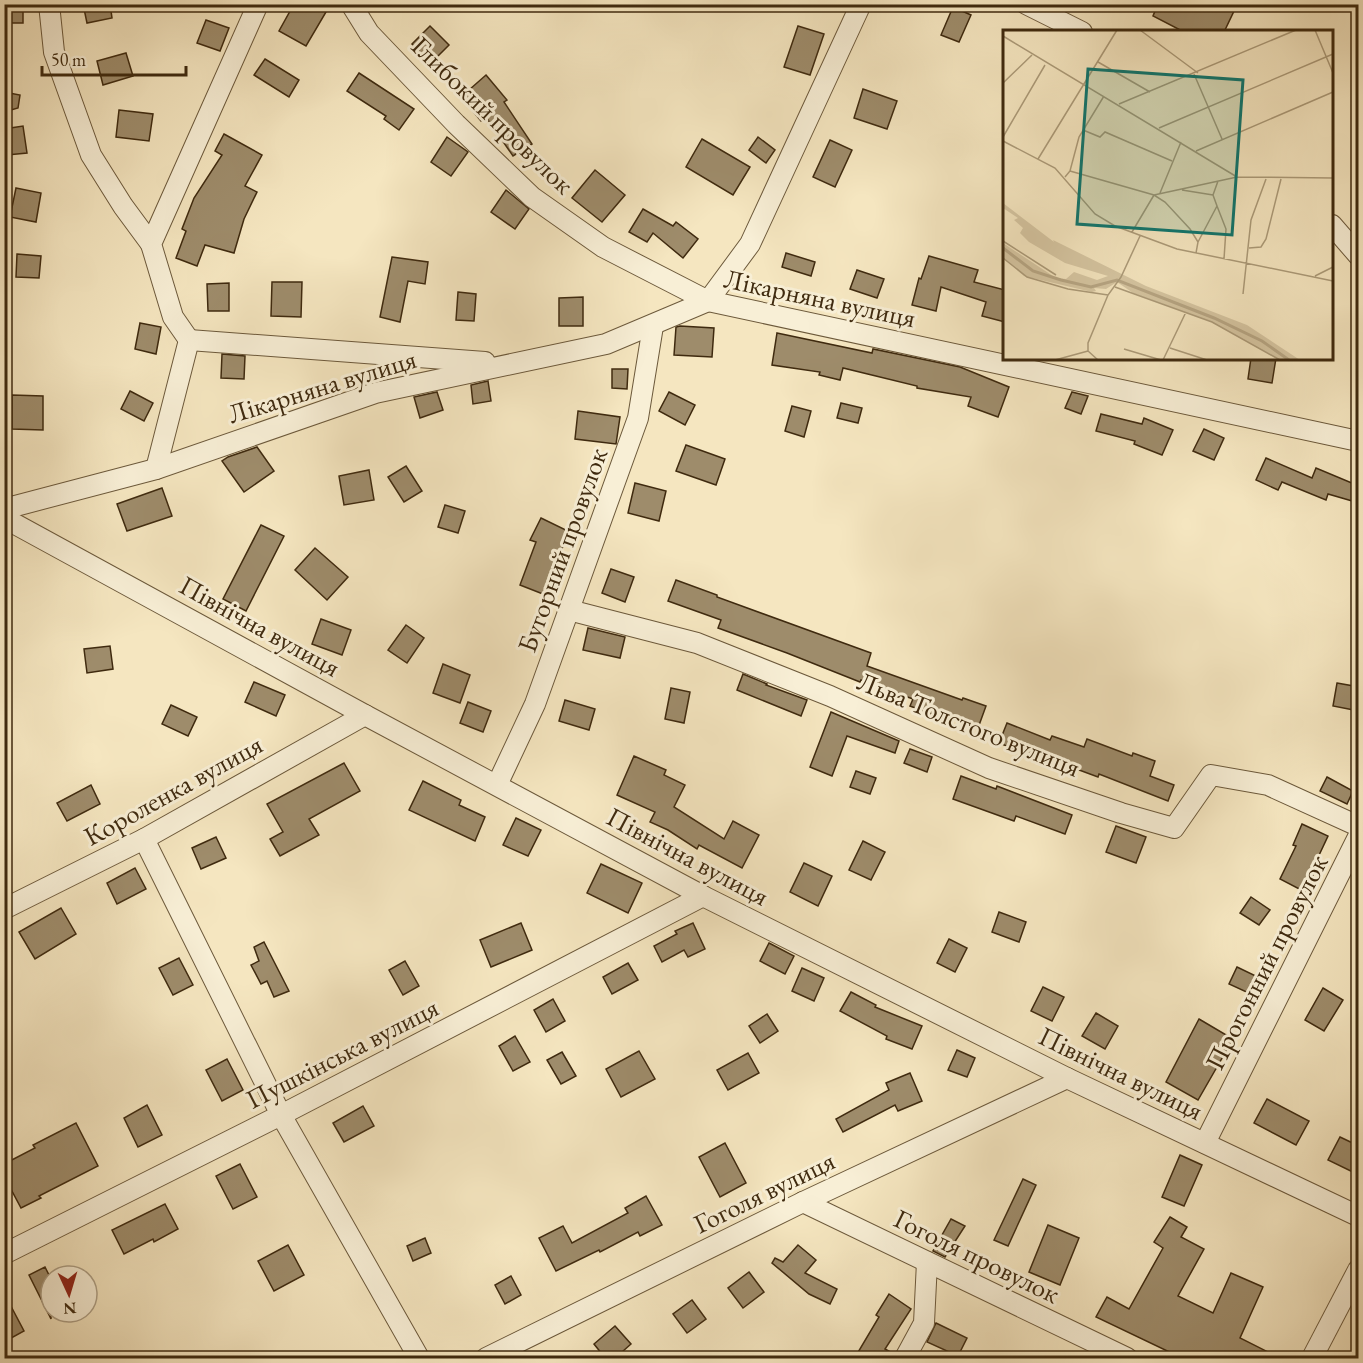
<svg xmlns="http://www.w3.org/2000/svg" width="1363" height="1363" font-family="'EB Garamond',serif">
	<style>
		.building { fill: #9e8c6b; stroke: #3f2a0f; stroke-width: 1.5 }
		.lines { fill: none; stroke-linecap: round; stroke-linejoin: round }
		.minor-casing { stroke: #6c593b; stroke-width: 22 }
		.minor { stroke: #f8efd6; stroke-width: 20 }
		.labels { text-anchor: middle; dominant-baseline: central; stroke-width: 6; stroke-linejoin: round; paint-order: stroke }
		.street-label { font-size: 27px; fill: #3f2a0f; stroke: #f8efd6 }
		.inset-river { fill: none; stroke: #b7a684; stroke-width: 3 }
		.inset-road { fill: none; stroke: #ac9b79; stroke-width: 1.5 }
		.view { fill: #0f766e; fill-opacity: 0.15; stroke: #0f766e; stroke-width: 3 }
		.inset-edge { fill: none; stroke: #3f2a0f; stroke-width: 3 }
	</style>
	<rect width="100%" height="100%" fill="#f5e6c0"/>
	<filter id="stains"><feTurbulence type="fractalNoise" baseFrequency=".00333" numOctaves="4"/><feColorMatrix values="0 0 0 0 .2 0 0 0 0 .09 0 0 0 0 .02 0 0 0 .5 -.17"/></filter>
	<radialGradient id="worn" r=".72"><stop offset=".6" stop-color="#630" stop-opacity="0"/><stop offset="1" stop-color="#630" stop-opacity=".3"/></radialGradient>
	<g class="building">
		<rect x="4" y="4" width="19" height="19"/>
		<path d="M83,4H110L112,18L87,23Z"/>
		<path d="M294,4H313L326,12L306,46L279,31Z"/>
		<path d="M1158,4H1219L1234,11L1224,32H1184L1153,16Z"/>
		<path d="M953,7L971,15L959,42L941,35Z"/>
		<path d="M206,20L229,28L220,51L197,43Z"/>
		<path d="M430,26L449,45L431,63L412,44Z"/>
		<path d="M798,26L824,34L810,75L784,67Z"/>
		<path d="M126,53L133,76L103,85L97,61Z"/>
		<path d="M265,59L299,80L289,97L254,75Z"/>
		<path d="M359,73L414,109L399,130L384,119L386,116L347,91Z"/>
		<path d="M486,75L507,100L504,102L532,144L513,156L486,117L481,121L461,97Z"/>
		<path d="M863,89L897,101L887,129L854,118Z"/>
		<path d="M4,92L20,95L18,108L4,112Z"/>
		<path d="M119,110L153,114L149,141L116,137Z"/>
		<path d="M23,126L27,153L7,155L4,129Z"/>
		<path d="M224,134L262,155L245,186L257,192L244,219L234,253L205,245L197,266L176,258L186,231L182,229L194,198L222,155L215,151Z"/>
		<path d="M447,137L468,152L451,176L431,162Z"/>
		<path d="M758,137L775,150L766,163L749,150Z"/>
		<path d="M702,139L750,167L733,195L686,167Z"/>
		<path d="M830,140L852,150L835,187L813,177Z"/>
		<path d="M595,170L625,195L602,222L572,198Z"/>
		<path d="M16,188L41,193L36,222L10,217Z"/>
		<path d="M506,190L529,209L515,229L491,212Z"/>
		<path d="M643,209L673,226L676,222L698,239L683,258L653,233L647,242L629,232Z"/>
		<path d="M786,253L815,262L811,276L782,267Z"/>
		<path d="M17,254L41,256L39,278L16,277Z"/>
		<path d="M929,256L978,270L974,282L1005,290V322L982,316L986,302L941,287L936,311L912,305L919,278L921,279Z"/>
		<path d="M392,257L428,262L425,284L408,281L400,322L380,317Z"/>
		<path d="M857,270L884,279L877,298L850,289Z"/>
		<path d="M272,282H302L301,317L271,316Z"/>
		<path d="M229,283V311H208L207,284Z"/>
		<path d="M458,292L476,294L474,321L456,320Z"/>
		<path d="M583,297V326H559V298Z"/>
		<path d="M140,323L161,327L156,354L135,349Z"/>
		<path d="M680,326L714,328L712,357L674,355L676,327Z"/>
		<path d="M777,333L872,353L873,349L960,367L1009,387L998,417L968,406L971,397L917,388V386L843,368L840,380L819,375L820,372L772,365Z"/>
		<path d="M222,354L245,356L244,379L221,378Z"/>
		<path d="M1251,358H1276L1272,383L1248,379Z"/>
		<path d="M612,369H628L627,389L612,388Z"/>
		<path d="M488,381L491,401L473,404L471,385Z"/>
		<path d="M130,391L153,403L144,421L121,409Z"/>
		<path d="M437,392L443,410L420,418L414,397Z"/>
		<path d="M669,392L695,405L685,425L659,411Z"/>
		<path d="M1072,392L1088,396L1081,414L1065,408Z"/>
		<path d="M12,395L43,396V430L12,429Z"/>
		<path d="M841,403L862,408L858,423L837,418Z"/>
		<path d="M792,406L811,411L804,437L785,431Z"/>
		<path d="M578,411L620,417L616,444L575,439Z"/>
		<path d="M1101,414L1142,424L1144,418L1173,430L1162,455L1134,444L1135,441L1096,431Z"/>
		<path d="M1204,429L1224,438L1214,460L1193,451Z"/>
		<path d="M686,445L725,459L716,485L676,471Z"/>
		<path d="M257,447L274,471L244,492L222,461L228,457Z"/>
		<path d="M1266,458L1312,478L1316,468L1359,486V503L1328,494L1326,500L1282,482L1278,490L1256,480Z"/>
		<path d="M406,466L422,491L404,502L388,477Z"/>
		<path d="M369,470L374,500L344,505L339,476Z"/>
		<path d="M635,483L666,491L659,521L628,513Z"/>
		<path d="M162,488L172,516L127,531L117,504Z"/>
		<path d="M445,505L465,511L458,533L438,527Z"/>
		<path d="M541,518L570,532L550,573L555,575L548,596L520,585L536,542L530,540Z"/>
		<path d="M261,525L284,536L246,611L223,599Z"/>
		<path d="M315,548L348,577L327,600L295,570Z"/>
		<path d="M611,569L634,577L625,602L602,593Z"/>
		<path d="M676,580L717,595V597L871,653L867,666L962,700L963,698L986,706L978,728L938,713L937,716L910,706L913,699L861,680L860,682L787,653L718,628L721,620L668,601Z"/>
		<path d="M321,619L351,630L342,655L312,644Z"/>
		<path d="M406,625L424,638L407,663L388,650Z"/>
		<path d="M588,628L625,637L620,658L583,650Z"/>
		<path d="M110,646L113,669L87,673L84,649Z"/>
		<path d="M443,664L470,675L460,703L433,693Z"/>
		<path d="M743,674L767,684L766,685L807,700L801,716L737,690Z"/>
		<path d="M254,682L285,695L276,716L245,702Z"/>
		<path d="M1337,683L1359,687V711L1333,706Z"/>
		<path d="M671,688L690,692L684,723L665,719Z"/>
		<path d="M565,700L595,709L589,730L559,721Z"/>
		<path d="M468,702L491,711L483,732L460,723Z"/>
		<path d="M171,705L197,717L188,736L162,724Z"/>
		<path d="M831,712L899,741L895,753L847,736L832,776L810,767Z"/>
		<path d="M1007,723L1050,740L1052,736L1084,747L1087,739L1132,756L1133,753L1155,761L1150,776L1174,785L1168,801L1099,774L1098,777L1063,764L1062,767L999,743Z"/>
		<path d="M910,749L932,757L927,772L904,763Z"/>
		<path d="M634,756L666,770L664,775L685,785L674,807L724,839L733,821L759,835L742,868L699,845L697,849L668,830L650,822L655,812L617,795Z"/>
		<path d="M344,763L360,791L309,819L319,835L280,856L270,839L283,832L267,804Z"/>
		<path d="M856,771L876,778L870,794L850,787Z"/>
		<path d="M961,776L996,789L997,786L1072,815L1065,834L1016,816L1014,821L953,799Z"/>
		<path d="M1327,777L1353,791L1347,804L1320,791Z"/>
		<path d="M423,781L461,800L459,805L485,817L475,841L409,810Z"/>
		<path d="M91,785L100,804L67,821L57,803Z"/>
		<path d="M516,818L541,830L528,856L503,845Z"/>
		<path d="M1302,824L1328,836L1313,868L1316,869L1305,892L1280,879L1296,846L1293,845Z"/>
		<path d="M1116,826L1146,837L1136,863L1106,852Z"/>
		<path d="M216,837L226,858L201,869L192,848Z"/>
		<path d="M863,841L885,852L871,880L849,870Z"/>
		<path d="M804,863L832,876L818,906L790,892Z"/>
		<path d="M601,864L642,883L628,913L587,893Z"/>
		<path d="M135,868L146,889L117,904L107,883Z"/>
		<path d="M1251,897L1270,910L1259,925L1240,913Z"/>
		<path d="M61,908L76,934L35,959L19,932Z"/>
		<path d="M999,912L1026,922L1019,942L992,932Z"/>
		<path d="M521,923L532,950L491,967L480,940Z"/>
		<path d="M693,923L705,949L688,957L684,950L662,962L654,946L677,934L675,931Z"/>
		<path d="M949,939L967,948L955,972L937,963Z"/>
		<path d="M264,942L289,991L274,997L267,981L261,984L251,965L259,961L254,947Z"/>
		<path d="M769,943L794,956L785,974L760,961Z"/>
		<path d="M179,958L193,985L173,995L159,968Z"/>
		<path d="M405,961L419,986L403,995L389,970Z"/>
		<path d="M628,963L638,980L612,994L603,977Z"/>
		<path d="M1237,967L1260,978L1253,995L1229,984Z"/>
		<path d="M802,968L824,978L814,1001L792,991Z"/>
		<path d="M1043,987L1064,997L1052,1021L1031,1011Z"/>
		<path d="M1323,988L1343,1000L1324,1031L1305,1020Z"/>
		<path d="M851,992L876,1005L875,1007L922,1026L912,1049L886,1039L887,1036L840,1011Z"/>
		<path d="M553,999L565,1021L546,1032L534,1010Z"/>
		<path d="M1096,1013L1118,1026L1105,1049L1082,1036Z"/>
		<path d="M767,1014L778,1031L760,1043L749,1026Z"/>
		<path d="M1199,1019L1233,1039L1198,1100L1166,1082Z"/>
		<path d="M515,1036L530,1062L513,1071L499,1046Z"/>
		<path d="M957,1050L975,1058L967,1077L948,1070Z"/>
		<path d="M639,1051L655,1079L621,1097L606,1069Z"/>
		<path d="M562,1052L576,1076L561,1084L547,1060Z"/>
		<path d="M748,1053L759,1073L728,1090L717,1070Z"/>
		<path d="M227,1059L243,1090L222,1101L206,1070Z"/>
		<path d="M910,1073L922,1101L898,1111L895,1105L843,1132L836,1119L889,1090L886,1083Z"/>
		<path d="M1267,1099L1309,1121L1296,1145L1254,1123Z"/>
		<path d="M147,1105L162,1135L138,1147L124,1118Z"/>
		<path d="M363,1106L374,1126L344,1142L333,1123Z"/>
		<path d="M76,1123L98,1166L39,1196L41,1198L21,1208L4,1176V1164L35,1148L33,1145Z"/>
		<path d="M1340,1137L1359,1146V1175L1328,1160Z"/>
		<path d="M725,1143L746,1183L720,1197L699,1157Z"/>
		<path d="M1180,1155L1202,1165L1184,1206L1162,1197Z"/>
		<path d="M240,1164L257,1197L233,1209L216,1176Z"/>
		<path d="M1023,1179L1036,1185L1008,1246L994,1240Z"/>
		<path d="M646,1196L662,1225L640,1236L638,1232L600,1252L599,1250L556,1271L539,1238L563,1226L572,1243L628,1213L625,1208Z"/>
		<path d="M165,1204L178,1229L154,1242L153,1239L124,1254L112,1230Z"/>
		<path d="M1170,1217L1187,1227L1181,1237L1204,1249L1178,1296L1213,1313L1231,1273L1263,1287L1240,1338L1282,1359H1184L1096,1317L1107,1297L1129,1309L1163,1248L1154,1242Z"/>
		<path d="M951,1219L965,1226L945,1257L933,1251Z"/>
		<path d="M1048,1225L1079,1238L1060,1285L1029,1272Z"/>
		<path d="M425,1238L431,1253L413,1261L407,1246Z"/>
		<path d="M288,1245L304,1275L274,1291L258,1261Z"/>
		<path d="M798,1245L816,1260L805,1273L837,1289L830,1304L809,1294L772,1263L775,1258L783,1262Z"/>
		<path d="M45,1267L51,1279V1319L29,1275Z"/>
		<path d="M749,1272L764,1292L743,1308L728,1288Z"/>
		<path d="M511,1276L521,1295L505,1304L495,1285Z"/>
		<path d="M4,1293L24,1331L4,1342Z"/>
		<path d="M889,1294L911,1309L885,1349L894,1354L893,1359H854L879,1317L876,1315Z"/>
		<path d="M692,1300L706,1319L687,1333L673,1314Z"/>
		<path d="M936,1323L967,1338L958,1356L927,1342Z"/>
		<path d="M615,1326L631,1344L614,1359H606L594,1344Z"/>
	</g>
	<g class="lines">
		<g class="minor-casing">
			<g id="minor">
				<path d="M49,4L54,52L91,155L123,206L151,244"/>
				<path d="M351,4L369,33L456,124L532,197L603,247L708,301L1358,441"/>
				<path d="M1026,4L1082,32"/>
				<path d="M1332,225L1358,255"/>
				<path d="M189,340L485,362"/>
				<path d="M156,469L189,340L173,317L151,244L258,4"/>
				<path d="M4,509L156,469L375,393L606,344L708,301L750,244L861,4"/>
				<path d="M4,518L365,715L703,896L1067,1078L1358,1216"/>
				<path d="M569,610L697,643L830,696L989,768L1121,813L1174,828L1211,775L1268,785L1358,826"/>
				<path d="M497,785L535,704L638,418L653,326"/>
				<path d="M144,839L281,1115L419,1358"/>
				<path d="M4,909L144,839L365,715"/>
				<path d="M1205,1143L1358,837"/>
				<path d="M803,1202L1127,1358"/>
				<path d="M4,1254L281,1115L703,896"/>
				<path d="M486,1358L803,1202L1067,1078"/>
				<path d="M905,1358L924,1323L927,1262"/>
				<path d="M1312,1358L1358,1270"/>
			</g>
		</g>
		<use href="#minor" class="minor"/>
	</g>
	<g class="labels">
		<g class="street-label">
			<text transform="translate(493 115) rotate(44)">Глибокий провулок</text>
			<text transform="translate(820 298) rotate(12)">Лікарняна вулиця</text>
			<text transform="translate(322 386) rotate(-17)">Лікарняна вулиця</text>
			<text transform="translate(562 550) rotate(-70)">Бугорний провулок</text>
			<text transform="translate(260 626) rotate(29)">Північна вулиця</text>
			<text transform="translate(969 724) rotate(22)">Льва Толстого вулиця</text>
			<text transform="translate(173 790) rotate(-29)">Короленка вулиця</text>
			<text transform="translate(688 856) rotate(28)">Північна вулиця</text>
			<text transform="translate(1266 962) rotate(-63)">Прогонний провулок</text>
			<text transform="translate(342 1053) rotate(-27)">Пушкінська вулиця</text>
			<text transform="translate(1121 1073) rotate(26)">Північна вулиця</text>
			<text transform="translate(764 1192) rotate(-26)">Гоголя вулиця</text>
			<text transform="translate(977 1256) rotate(26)">Гоголя провулок</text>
		</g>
	</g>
	<g transform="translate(1003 30)">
		<rect width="330" height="330" fill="#f5e6c0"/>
		<path d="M0,173L51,212L50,210L143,256L244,295L297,330H277L209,292L130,263L114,252L103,259L91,258L93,261L89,262L21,246L0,228V213L53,248L63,249L71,242L94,250L105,246L62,233L26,212L17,203L20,198L11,190L15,188L0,178Z" fill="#d6c6a2"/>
		<path class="inset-river" d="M0,218L30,241L58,250L88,257L114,250L211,288L259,311L286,330"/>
		<path class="inset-road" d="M137,0L195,43M312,0L330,43M0,6L234,147M95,32L147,62M191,44L219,109M0,53L29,25M116,74L293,0M156,98L330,24M80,100L97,107L102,102L169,131M0,107L42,35M0,111L52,138L92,184L112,196L174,219L330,251M193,121L330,62M35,129L114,0M67,141L151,165L162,172L187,199L195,212L193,223M62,147L67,141L76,107L101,66M179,160L210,165M157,163L178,112M151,165L234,147L330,148M214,176L223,199L221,229M129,202L151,165M0,211L53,245M195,212L214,176L210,165L215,151M246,218L258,217L263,209L278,149M0,228L24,247L65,259L105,265M312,246L330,237M112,257L209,292L277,330M240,264L248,190L263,149M167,318L204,330M121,319L158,330M52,330L85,321M95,330L85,321V313L105,265L118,247L137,206M160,330L183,282"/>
		<path class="view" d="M85,39L240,50L229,205L74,194Z"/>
		<rect width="330" height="330" class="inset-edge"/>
	</g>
	<rect width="1363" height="1363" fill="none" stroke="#f5e6c0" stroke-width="24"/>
	<rect x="6" y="6" width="1351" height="1351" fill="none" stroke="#3f2a0f" stroke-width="3"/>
	<rect x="12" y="12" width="1339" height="1339" fill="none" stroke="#3f2a0f" stroke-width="1.5"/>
	<g transform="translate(69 1294) rotate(176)"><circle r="28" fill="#f8efd6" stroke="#aea086" stroke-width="1.5"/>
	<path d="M0-4.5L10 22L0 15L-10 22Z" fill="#8f2418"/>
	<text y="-9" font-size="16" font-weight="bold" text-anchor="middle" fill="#3f2a0f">N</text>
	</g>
	<path d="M42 66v9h144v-9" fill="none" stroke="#3f2a0f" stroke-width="3"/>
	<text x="51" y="66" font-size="18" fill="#3f2a0f" stroke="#f8efd6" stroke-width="4.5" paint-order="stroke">50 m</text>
	<rect width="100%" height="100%" filter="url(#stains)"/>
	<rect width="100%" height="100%" fill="url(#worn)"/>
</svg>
